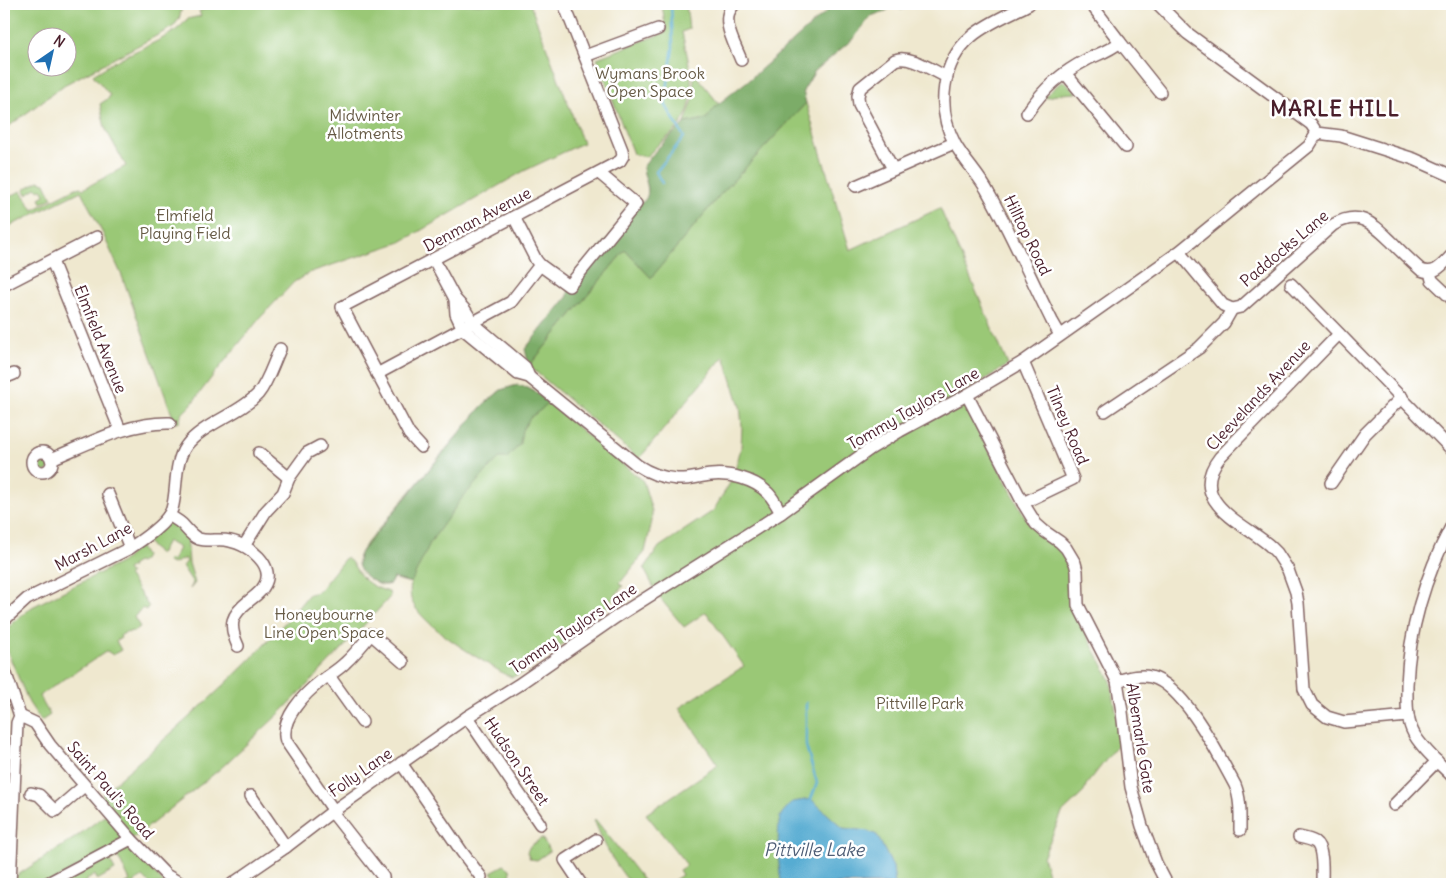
<svg xmlns="http://www.w3.org/2000/svg" width="1456" height="888" font-family="Delius,sans-serif">
	<style>
		.green { fill: #9ac876; stroke: #727450; fill-rule: evenodd }
		.forest { fill: #7bac67; stroke: #626649 }
		.water { fill: #56acd2; stroke: #50667e }
		.lines { fill: none; stroke-linecap: round; stroke-linejoin: round }
		.stream { stroke: #56acd2; stroke-width: 2.5 }
		.minor-casing { stroke: #846564; stroke-width: 14 }
		.minor { stroke: #fff; stroke-width: 11 }
		.labels { text-anchor: middle; dominant-baseline: central; stroke-width: 5; stroke-linejoin: round; paint-order: stroke }
		.park-label { font-size: 16px; fill: #665a45; stroke: #fff }
		.street-label { font-size: 16px; fill: #4a1f2b; stroke: #fff }
		.water-label { font-size: 18px; font-style: italic; fill: #4f5e76; stroke: #fff }
		.district-label { font-size: 21px; font-weight: bold; letter-spacing: 1px; fill: #4a1f2b; stroke: #fff }
	</style>
	<rect width="100%" height="100%" fill="#fff"/>
	<filter id="ink" filterUnits="userSpaceOnUse"><feTurbulence type="fractalNoise" baseFrequency=".02" numOctaves="2"/><feDisplacementMap in="SourceGraphic" scale="10" xChannelSelector="R" yChannelSelector="G"/><feConvolveMatrix kernelMatrix="1 2 1 2 8 2 1 2 1" color-interpolation-filters="sRGB"/></filter>
	<filter id="wash" filterUnits="userSpaceOnUse"><feTurbulence type="fractalNoise" baseFrequency=".0096" numOctaves="4" result="noise"/><feDisplacementMap in="SourceGraphic" scale="20" xChannelSelector="R" yChannelSelector="G"/><feGaussianBlur stdDeviation="1.12" result="paint"/><feColorMatrix in="noise" values="0 0 0 0 0 0 0 0 0 0 0 0 0 0 0 0 0 1.4 0 .05"/><feComposite in="paint" operator="in"/></filter>
	<g filter="url(#wash)">
		<rect width="100%" height="100%" fill="#efe8cf"/>
		<g class="green">
			<path d="M4,4H183L179,19L173,27L64,85L4,130ZM38,38H68V68H38Z"/>
			<path d="M224,4H530L583,143L524,171L401,242L311,272L294,282L260,318L215,373L190,406L181,415L180,422L175,423L122,276L103,234L81,191L4,229V199L21,191L33,210L76,188L81,187L83,189L126,166L105,128L100,104L109,98L110,95L93,75C103,69 113,62 123,57C141,48 177,35 187,19L201,16L199,11Z"/>
			<path d="M662,4H686L689,29L682,32C688,61 700,96 682,122C676,131 668,137 660,143C655,147 651,153 646,157L633,154L597,58L666,32Z"/>
			<path d="M694,73L719,104L706,119L685,123L693,100Z"/>
			<path d="M1061,82H1065L1077,93L1061,94L1043,98Z"/>
			<path d="M806,103L850,250L940,208L1008,365L959,395L1029,524L1039,535L1054,544L1064,555L1070,569L1071,596L1072,607L1111,681L1121,741L1086,785L1084,792L1062,813L1043,857L1051,884H668L682,875L679,870L687,865L646,814L718,765L679,708L744,666L706,612L684,627L659,597L644,569L659,547L713,511L733,478L741,448L742,426L740,406L724,356L639,459L529,366L625,250L651,277L719,196Z"/>
			<path d="M39,181L45,183L52,198L42,203L40,198L45,195L42,189L39,190L36,188L27,194L24,189Z"/>
			<path d="M517,385L528,388L534,391L643,481L652,511V521L645,552L620,583L623,586L599,616L596,613C591,619 574,630 567,635L570,639L520,674L512,677L506,675C482,660 420,626 411,599C410,594 410,588 411,583L393,578L390,584C382,587 376,584 370,578C362,572 356,566 359,556C362,546 382,526 389,517C420,480 451,443 482,406L501,390Z"/>
			<circle cx="42" cy="463" r="9"/>
			<path d="M167,521L187,534L189,563L195,583L190,589L193,583L182,566L187,562L185,558L173,564L167,562L169,559L172,561L179,548L167,541L160,554L152,548L146,540Z"/>
			<path d="M139,546L145,556L143,560L139,563L137,562L131,566L132,567L127,570L130,574L128,575L149,607L145,610L143,608L137,613V614L134,617L140,627L133,632L131,631L128,633L126,632L120,636L121,638L116,641L121,650L113,655L107,651L39,696L50,715L41,721L29,703L4,643V631L32,607L122,562Z"/>
			<path d="M346,557C355,564 356,572 364,579C371,586 380,589 389,592L390,597L343,648L280,713L220,769L138,835L46,884H4V879L16,876L73,839L108,813L97,800L104,797L102,794C174,730 249,669 309,594L318,592Z"/>
			<path d="M595,819L607,834L646,884H631C613,862 605,847 594,820Z"/>
			<path d="M542,838L550,851L537,860L530,859L527,852L530,846Z"/>
			<path d="M129,846L165,884H150L143,877L134,882L135,884H124L130,881L118,857L110,861L115,870L97,880L95,875L85,881L87,884H85L59,883Z"/>
			<path d="M504,865L510,869L511,876L508,879L500,884L491,872Z"/>
		</g>
		<g class="forest">
			<path d="M835,4H913L901,10L895,4L886,11L871,16L854,38L815,71L803,91L806,103L719,196L651,278L625,250L529,366L525,349L568,296L569,286L636,204C639,203 642,203 644,201C653,192 643,177 643,167L657,149L676,131L685,123L706,119L717,105L750,79Z"/>
			<path d="M517,385C530,387 538,394 548,402L542,409L531,417L522,430L520,444L507,458H499L462,498L430,543L411,583L393,578L390,584C379,587 360,576 358,564C358,560 359,556 361,552L482,406L501,390Z"/>
		</g>
		<path class="water" d="M811,799L843,828L868,831L877,835L893,867L895,884H782C778,874 777,828 780,817C782,812 789,806 792,802Z"/>
		<g class="lines">
			<g class="stream">
				<path d="M662,183L656,172L684,137L665,104L673,47L671,4"/>
				<path d="M806,703V746L817,783L811,799"/>
			</g>
		</g>
	</g>
	<g filter="url(#ink)">
		<g class="lines">
			<g class="minor-casing">
				<g id="minor">
					<path d="M735,4C718,17 735,44 741,60"/>
					<path d="M1029,4C1010,14 989,22 972,36C941,62 936,109 955,144C965,162 980,176 989,194C1012,235 1031,279 1052,321L1060,335"/>
					<path d="M1091,4L1120,42L1160,92"/>
					<path d="M1158,4L1187,33L1311,124L1317,133"/>
					<path d="M585,56L658,29"/>
					<path d="M1065,73L1126,147"/>
					<path d="M1027,113C1044,88 1061,73 1088,59C1101,53 1109,51 1120,42"/>
					<path d="M1317,133L1341,136L1414,159L1452,176"/>
					<path d="M893,169L859,105L858,96L860,88L895,60C909,54 933,71 947,77"/>
					<path d="M856,186L954,143"/>
					<path d="M514,217L536,260L540,265L569,286L636,204L599,173"/>
					<path d="M1179,252L1223,305L1232,309L1241,307L1333,225C1360,209 1373,224 1392,242C1401,252 1411,261 1421,270C1435,276 1443,264 1452,255"/>
					<path d="M434,260L455,299L465,310L473,323L525,367L529,377"/>
					<path d="M52,261L120,430"/>
					<path d="M1430,272L1432,280L1452,299"/>
					<path d="M1291,284L1452,450"/>
					<path d="M4,285L97,237"/>
					<path d="M455,299L456,314L463,329L518,374L529,377L637,465C649,473 662,478 677,479C689,480 699,476 711,475C730,473 754,479 768,493C773,498 777,506 781,513"/>
					<path d="M1339,334L1220,457C1185,501 1244,523 1270,546L1277,553L1288,570L1296,592L1298,603L1304,689L1312,705L1327,717L1344,722L1408,716"/>
					<path d="M1023,362L1073,479L1023,503"/>
					<path d="M377,374L511,302L540,265"/>
					<path d="M4,378L14,374"/>
					<path d="M967,395L1023,503L1036,524L1044,531L1060,542L1066,548L1075,563L1077,571L1078,605L1117,681L1122,712L1131,787L1142,826L1156,863L1167,884"/>
					<path d="M1105,411L1199,348L1224,323L1232,309"/>
					<path d="M421,447L409,434L342,307L620,161L623,156L622,150L564,4"/>
					<circle cx="42" cy="462" r="10"/>
					<path d="M259,453L289,478"/>
					<path d="M51,459C90,443 128,422 170,423"/>
					<path d="M1331,483L1365,434L1402,397"/>
					<path d="M108,494L130,548"/>
					<path d="M169,515C173,518 178,520 182,524C187,529 191,536 199,539C209,542 220,538 230,541C248,544 277,566 264,586C261,592 255,596 250,600C231,615 228,624 238,646"/>
					<path d="M1452,525C1426,574 1409,629 1407,685C1407,700 1406,716 1412,730C1418,745 1440,764 1452,776"/>
					<path d="M244,546L266,511L283,493L289,478L307,453L320,446"/>
					<path d="M4,620L27,599L130,548C142,540 167,524 172,509C178,488 173,465 186,446C202,424 240,414 258,394C268,382 273,364 280,349"/>
					<path d="M4,668L20,716L17,723L10,884"/>
					<path d="M329,676L362,722"/>
					<path d="M1117,681C1128,678 1139,674 1151,677C1184,685 1219,756 1235,785C1241,799 1240,815 1240,830"/>
					<path d="M20,716L35,723L50,745L131,839L166,875L182,884"/>
					<path d="M467,717L540,824"/>
					<path d="M401,763L462,852L481,877"/>
					<path d="M31,793L39,795L55,811L84,786"/>
					<path d="M251,796L286,847"/>
					<path d="M1394,805L1437,761"/>
					<path d="M334,811L286,741C279,720 305,693 321,681C329,675 338,670 345,663C355,654 363,644 371,634L403,662"/>
					<path d="M332,812L383,877L384,884"/>
					<path d="M1299,837C1304,838 1310,839 1315,842C1324,848 1322,873 1322,884"/>
					<path d="M46,884L131,839"/>
					<path d="M232,884L286,847L329,814L467,717L518,685L616,617L781,513L870,449L900,431L967,395L1023,362L1179,252L1309,146L1317,133"/>
					<path d="M581,884L565,860L596,840"/>
				</g>
			</g>
			<use href="#minor" class="minor"/>
		</g>
	</g>
	<g class="labels">
		<g class="park-label">
			<text x="650" y="73">Wymans Brook<tspan x="650" dy="18">Open Space</tspan></text>
			<text x="365" y="115">Midwinter<tspan x="365" dy="18">Allotments</tspan></text>
			<text x="185" y="215">Elmfield<tspan x="185" dy="18">Playing Field</tspan></text>
			<text x="324" y="614">Honeybourne<tspan x="324" dy="18">Line Open Space</tspan></text>
			<text x="920" y="703">Pittville Park</text>
		</g>
		<g class="street-label">
			<text transform="translate(477 219) rotate(-28)">Denman Avenue</text>
			<text transform="translate(1028 235) rotate(64)">Hilltop Road</text>
			<text transform="translate(1284 248) rotate(-40)">Paddocks Lane</text>
			<text transform="translate(101 339) rotate(68)">Elmfield Avenue</text>
			<text transform="translate(1258 395) rotate(-47)">Cleevelands Avenue</text>
			<text transform="translate(913 408) rotate(-30)">Tommy Taylors Lane</text>
			<text transform="translate(1068 425) rotate(67)">Tilney Road</text>
			<text transform="translate(93 546) rotate(-28)">Marsh Lane</text>
			<text transform="translate(573 628) rotate(-34)">Tommy Taylors Lane</text>
			<text transform="translate(1141 738) rotate(81)">Albemarle Gate</text>
			<text transform="translate(517 761) rotate(56)">Hudson Street</text>
			<text transform="translate(360 772) rotate(-35)">Folly Lane</text>
			<text transform="translate(111 790) rotate(49)">Saint Paul's Road</text>
		</g>
		<g class="water-label">
			<text x="814" y="849">Pittville Lake</text>
		</g>
		<g class="district-label">
			<text x="1335" y="108">MARLE HILL</text>
		</g>
	</g>
	<rect width="1456" height="888" fill="none" stroke="#fff" stroke-width="20"/>
	<g transform="translate(52 52) rotate(34)"><circle r="24" fill="#ffffff" stroke="#b7a5aa"/>
	<path d="M0-4L9 19L0 12L-9 19Z" fill="#1f6fb2"/>
	<text y="-8" font-size="14" font-weight="bold" text-anchor="middle" fill="#4a1f2b">N</text>
	</g>
</svg>
